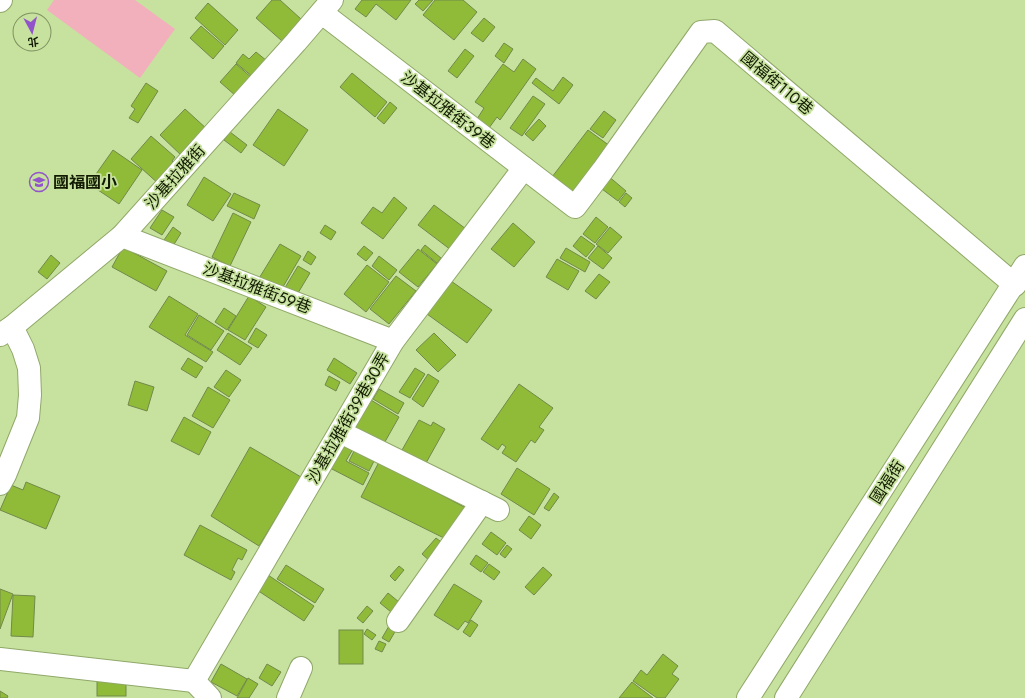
<svg xmlns="http://www.w3.org/2000/svg" width="1025" height="698" font-family="Jost,'Noto Sans TC',sans-serif">
	<style>
		.green { fill: #f2b0bd }
		.building { fill: #90bb38; stroke: #72894a }
		.lines { fill: none; stroke-linecap: round; stroke-linejoin: round }
		.minor-casing { stroke: #90a868; stroke-width: 24 }
		.minor { stroke: #fff; stroke-width: 22 }
		.labels { text-anchor: middle; dominant-baseline: central; stroke-width: 3.5; stroke-linejoin: round; paint-order: stroke }
		.street-label { font-size: 16px; fill: #121b02; stroke: #c7e29f }
		.poi-label { font-size: 16px; font-weight: bold; fill: #121b02; stroke: #c7e29f; text-anchor: start }
	</style>
	<rect width="100%" height="100%" fill="#c7e29f"/>
	<path class="green" d="M54,0H135L175,29L140,78L47,10Z"/>
	<g class="building">
		<path d="M272,0H280L301,19L282,41L256,18Z"/>
		<path d="M362,0H411L396,20L376,4L366,17L355,9Z"/>
		<path d="M419,0H433L423,11L415,4Z"/>
		<path d="M435,0H463L477,12L454,40L423,15Z"/>
		<path d="M208,3L238,30L225,45L195,18Z"/>
		<path d="M484,18L495,27L483,42L471,33Z"/>
		<path d="M201,26L224,46L213,59L190,38Z"/>
		<path d="M504,43L513,49L504,63L495,56Z"/>
		<path d="M465,49L474,56L457,78L448,71Z"/>
		<path d="M256,52L267,61L253,77L236,63L243,54L249,59Z"/>
		<path d="M523,59L536,69L500,120L497,117L489,128L477,119L484,108L475,102L503,64L514,72Z"/>
		<path d="M236,64L252,78L236,96L220,82Z"/>
		<path d="M352,73L387,102L375,117L340,87Z"/>
		<path d="M563,77L573,85L559,104L532,83L536,78L553,91Z"/>
		<path d="M146,83L158,91L138,123L129,118L135,109L131,106Z"/>
		<path d="M533,96L545,104L522,136L510,128Z"/>
		<path d="M390,102L397,108L384,124L377,118Z"/>
		<path d="M185,109L208,130L182,156L160,135Z"/>
		<path d="M278,109L308,130L284,166L253,145Z"/>
		<path d="M604,111L616,120L603,138L590,129Z"/>
		<path d="M539,119L546,126L533,141L525,134Z"/>
		<path d="M588,130L614,149L578,197L552,177Z"/>
		<path d="M230,132L247,145L241,153L224,140Z"/>
		<path d="M151,136L175,157L172,161L177,166L160,185L131,159Z"/>
		<path d="M113,150L142,170L119,204L89,184Z"/>
		<path d="M607,175L626,191L618,201L598,186Z"/>
		<path d="M204,177L231,194L213,221L187,205Z"/>
		<path d="M234,193L260,205L254,219L227,206Z"/>
		<path d="M626,193L632,198L625,207L619,202Z"/>
		<path d="M394,197L407,208L383,239L361,223L373,207L382,213Z"/>
		<path d="M434,205L466,229L451,250L418,225Z"/>
		<path d="M162,210L174,217L162,235L150,228Z"/>
		<path d="M233,213L251,222L230,266L212,257Z"/>
		<path d="M596,217L608,227L595,243L583,234Z"/>
		<path d="M513,223L535,242L514,267L491,249Z"/>
		<path d="M325,225L336,232L331,240L320,233Z"/>
		<path d="M173,227L181,233L173,246L164,240Z"/>
		<path d="M610,227L622,237L608,253L596,244Z"/>
		<path d="M581,236L595,246L586,257L573,246Z"/>
		<path d="M280,244L301,256L280,292L258,280Z"/>
		<path d="M425,245L441,258L437,263L421,250Z"/>
		<path d="M364,246L373,253L366,261L357,254Z"/>
		<path d="M598,246L612,258L603,269L588,258Z"/>
		<path d="M123,247L167,271L156,291L112,267Z"/>
		<path d="M566,248L590,262L585,272L560,258Z"/>
		<path d="M418,249L437,264L418,287L399,272Z"/>
		<path d="M308,251L316,257L311,265L303,260Z"/>
		<path d="M51,255L60,263L47,279L38,272Z"/>
		<path d="M379,256L397,270L389,280L372,266Z"/>
		<path d="M557,259L579,271L568,290L546,277Z"/>
		<path d="M367,265L389,282L366,312L344,294Z"/>
		<path d="M298,266L310,273L295,298L283,291Z"/>
		<path d="M599,274L610,282L596,299L585,291Z"/>
		<path d="M396,276L416,291L389,324L370,309Z"/>
		<path d="M451,281L492,310L467,343L427,314Z"/>
		<path d="M169,296L198,314L185,335L213,352L206,362L149,327Z"/>
		<path d="M249,296L266,307L245,340L228,330Z"/>
		<path d="M224,308L236,316L227,330L215,322Z"/>
		<path d="M199,315L224,331L211,350L187,335Z"/>
		<path d="M256,328L267,335L258,348L248,342Z"/>
		<path d="M228,333L252,348L240,365L217,350Z"/>
		<path d="M434,333L456,355L438,372L416,350Z"/>
		<path d="M188,358L203,367L196,378L181,369Z"/>
		<path d="M334,358L357,373L350,384L327,370Z"/>
		<path d="M415,368L425,374L410,398L399,392Z"/>
		<path d="M226,370L241,380L229,397L214,387Z"/>
		<path d="M428,374L439,381L423,407L412,399Z"/>
		<path d="M329,376L340,382L336,391L325,385Z"/>
		<path d="M135,381L154,387L147,411L128,405Z"/>
		<path d="M519,384L553,408L539,427L544,430L535,443L531,440L516,462L502,453L506,447L502,444L498,450L481,439Z"/>
		<path d="M208,387L230,400L213,428L192,416Z"/>
		<path d="M379,389L404,403L398,414L373,399Z"/>
		<path d="M366,397L399,417L382,447L348,428Z"/>
		<path d="M184,417L211,432L199,455L171,441Z"/>
		<path d="M419,420L431,426L433,422L445,429L426,463L402,450Z"/>
		<path d="M343,445L353,449L346,461L369,473L363,485L330,468Z"/>
		<path d="M250,447L301,477L259,546L211,516Z"/>
		<path d="M354,451L374,461L369,471L349,461Z"/>
		<path d="M379,462L468,509L450,541L361,497Z"/>
		<path d="M517,468L550,489L534,515L501,494Z"/>
		<path d="M26,482L60,496L46,529L0,510L11,485L23,490Z"/>
		<path d="M554,493L559,497L549,511L544,508Z"/>
		<path d="M529,516L541,525L531,539L519,530Z"/>
		<path d="M200,525L247,550L242,560L238,558L232,570L235,572L231,580L184,555Z"/>
		<path d="M491,532L506,543L497,555L482,544Z"/>
		<path d="M436,538L445,545L431,562L422,554Z"/>
		<path d="M507,545L512,549L505,558L500,554Z"/>
		<path d="M476,555L488,563L481,572L470,564Z"/>
		<path d="M489,564L500,572L494,580L483,572Z"/>
		<path d="M286,565L324,589L315,603L277,579Z"/>
		<path d="M399,566L404,570L395,581L390,576Z"/>
		<path d="M543,567L552,575L534,595L525,587Z"/>
		<path d="M268,575L314,606L304,621L257,590Z"/>
		<path d="M454,584L482,601L468,623L465,621L458,630L434,615Z"/>
		<path d="M0,589L13,594L0,629Z"/>
		<path d="M388,593L399,602L391,612L380,603Z"/>
		<path d="M13,595L35,596L33,637L11,636Z"/>
		<path d="M367,606L373,611L363,623L357,618Z"/>
		<path d="M471,620L478,625L470,637L463,632Z"/>
		<path d="M389,626L396,630L389,642L382,638Z"/>
		<path d="M367,629L376,635L372,640L364,634Z"/>
		<rect x="339" y="630" width="24" height="34"/>
		<path d="M379,641L386,644L382,652L375,649Z"/>
		<path d="M663,654L678,666L672,674L679,679L665,698H657L633,681L641,670L647,675Z"/>
		<path d="M221,664L247,679L237,696L211,682Z"/>
		<path d="M267,664L281,672L272,686L259,678Z"/>
		<rect x="97" y="674" width="29" height="22"/>
		<path d="M248,678L258,684L249,698H237Z"/>
		<path d="M632,682L653,698H619Z"/>
		<path d="M0,691L8,696L7,698H0Z"/>
	</g>
	<g class="lines">
		<g class="minor-casing">
			<g id="minor">
				<path d="M0,1L1,0"/>
				<path d="M322,13L575,207L603,170L701,32L715,31L1015,285"/>
				<path d="M122,236L393,341"/>
				<path d="M0,335L12,327L122,236L296,42L332,0"/>
				<path d="M340,432L498,510"/>
				<path d="M0,484L5,475L28,418L30,395L29,368L23,349L12,327"/>
				<path d="M398,621L482,502"/>
				<path d="M0,659L194,681"/>
				<path d="M194,681L393,341L524,168"/>
				<path d="M194,681L210,698"/>
				<path d="M288,698L301,668"/>
				<path d="M748,698L1025,266"/>
				<path d="M786,698L1025,319"/>
			</g>
		</g>
		<use href="#minor" class="minor"/>
	</g>
	<defs>
		<g id="school-ring" transform="scale(1)"><circle r="9.5" fill="#c7e29f" stroke="#9254ca" stroke-width="1.5"/><path d="M0-5L7-2L0 1L-7-2ZM-4 1L0 2.5L4 1V4Q0 6-4 4Z" fill="#9254ca"/></g>
	</defs>
	<g fill-rule="evenodd">
		<use href="#school-ring" x="39" y="182"/>
	</g>
	<g class="labels">
		<g class="street-label">
			<text transform="translate(777 83) rotate(40)">國福街110巷</text>
			<text transform="translate(448 110) rotate(38)">沙基拉雅街39巷</text>
			<text transform="translate(175 177) rotate(-48)">沙基拉雅街</text>
			<text transform="translate(257 288) rotate(21)">沙基拉雅街59巷</text>
			<text transform="translate(348 418) rotate(-60)">沙基拉雅街39巷30弄</text>
			<text transform="translate(887 482) rotate(-57)">國福街</text>
		</g>
		<g class="poi-label">
			<text x="53" y="182">國福國小</text>
		</g>
	</g>
	<g transform="translate(32 32) rotate(173)"><circle r="19" fill="#c7e29f" stroke="#7f9260"/>
	<path d="M0-3L7 15L0 10L-7 15Z" fill="#9254ca"/>
	<text y="-6" font-size="11" font-weight="bold" text-anchor="middle" fill="#121b02">北</text>
	</g>
</svg>
